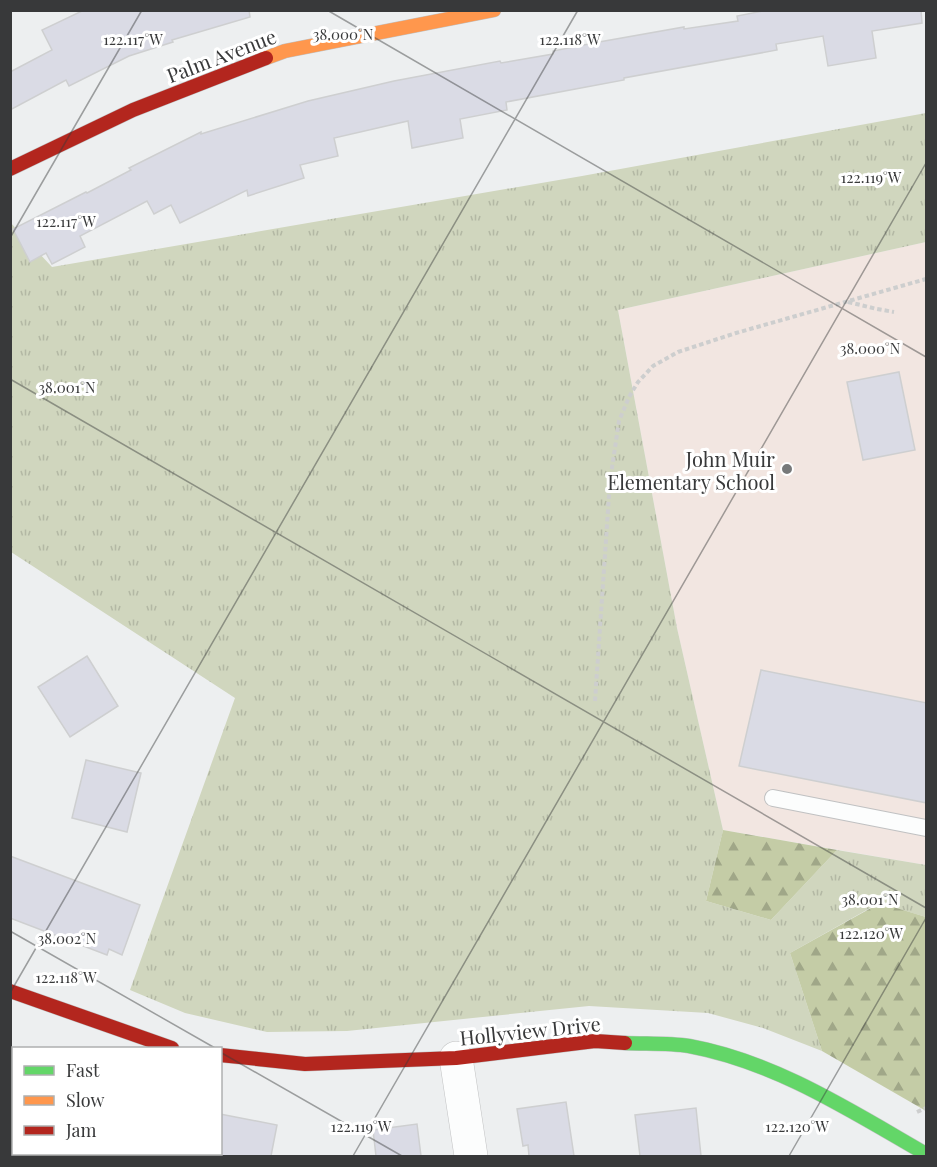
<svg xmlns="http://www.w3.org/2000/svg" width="937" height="1167" font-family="'Playfair Display',serif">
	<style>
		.education { fill: #f2e6e1 }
		.grass { fill: url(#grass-tufts) }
		.forest { fill: url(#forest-firs) }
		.building { fill: #dadbe5; stroke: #cecfd0; stroke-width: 1.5 }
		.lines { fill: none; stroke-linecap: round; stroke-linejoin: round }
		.lane-casing { stroke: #c0c1c2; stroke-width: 18 }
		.street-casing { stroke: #c0c1c2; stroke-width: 34 }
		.fast-casing { stroke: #c0c1c2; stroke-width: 15 }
		.slow-casing { stroke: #c0c1c2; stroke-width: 15 }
		.jam-casing { stroke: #c0c1c2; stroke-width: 15 }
		.path { stroke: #cdcece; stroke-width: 4; stroke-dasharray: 4.5 3; stroke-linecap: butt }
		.lane { stroke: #fcfdfd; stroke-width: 16 }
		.street { stroke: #fcfdfd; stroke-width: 33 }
		.fast { stroke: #63d668; stroke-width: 14 }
		.slow { stroke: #ff974d; stroke-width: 14 }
		.jam { stroke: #b3261e; stroke-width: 14 }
		.ticks { fill: none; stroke: #38393a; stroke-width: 1.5; stroke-opacity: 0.45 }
		.poi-dot { fill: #77797a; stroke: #fff; stroke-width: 2 }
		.labels { text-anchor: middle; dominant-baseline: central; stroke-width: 6; stroke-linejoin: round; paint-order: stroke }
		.street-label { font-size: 20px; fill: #38393a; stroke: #fff }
		.poi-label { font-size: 20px; fill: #38393a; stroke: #fff; text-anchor: end }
		.ticks-label { font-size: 15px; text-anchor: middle; fill: #38393a; stroke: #fff; stroke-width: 6; stroke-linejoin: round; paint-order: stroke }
	</style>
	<defs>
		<pattern id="grass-tufts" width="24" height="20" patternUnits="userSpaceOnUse" patternTransform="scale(1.5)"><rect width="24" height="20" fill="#d0d6be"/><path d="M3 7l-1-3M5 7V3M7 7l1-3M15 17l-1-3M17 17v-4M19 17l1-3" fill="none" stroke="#b3b8a4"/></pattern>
		<pattern id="forest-firs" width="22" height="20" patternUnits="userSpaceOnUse" patternTransform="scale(1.5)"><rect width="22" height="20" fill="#c4cca6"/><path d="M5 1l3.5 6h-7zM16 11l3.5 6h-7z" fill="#a0a788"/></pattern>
	</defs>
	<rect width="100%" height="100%" fill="#edeff0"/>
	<path class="education" d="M926,242V865L723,830L677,628L618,310Z"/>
	<path class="grass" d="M926,113V242L618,310L677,628L723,830L706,901L771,920L837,850L926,865V917L879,903L790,953L822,1051L763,1028L708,1013L589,1006L347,1031L267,1032L185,1013L130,990L235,698L11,552L10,222L52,267L582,176Z"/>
	<g class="forest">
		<path d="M723,830L837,850L771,920L706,901Z"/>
		<path d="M880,903L926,917V1111L822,1051L790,953Z"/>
	</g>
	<g class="building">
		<path d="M84,10H249L250,17L172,40L173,42L129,56L69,86L66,80L10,110V72L52,50L42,30Z"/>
		<path d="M768,10H921L922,23L872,31L876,58L828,66L823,36L776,44L777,50L624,78V80L506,102L507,110L460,119L463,138L412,148L408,121L334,138L338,156L300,165L304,178L248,196L247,190L180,223L171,205L154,214L147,201L80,236L85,247L52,264L46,253L30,262L13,229L86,192L87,193L131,170L129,168L201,132V134L308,101L394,81L500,61L501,63L553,54V51L599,42L684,27V29L738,21L737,16Z"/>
		<path d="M899,372L915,450L863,460L847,382Z"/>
		<path d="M87,656L118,706L70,737L38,687Z"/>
		<path d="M761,670L927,703V803L739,766Z"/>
		<path d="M86,760L141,773L127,832L72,818Z"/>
		<path d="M10,856L140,905L122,955L109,949L107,955L10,918Z"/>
		<path d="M566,1102L574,1156H529L528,1145L523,1146L517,1109Z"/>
		<path d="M696,1108L701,1156H640L635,1115Z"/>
		<path d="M220,1114L277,1125L271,1156H220Z"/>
		<path d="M417,1124L421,1156H376L373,1130Z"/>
	</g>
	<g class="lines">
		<g class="lane-casing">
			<path id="lane" d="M773,798L926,828"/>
		</g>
		<g class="street-casing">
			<g id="street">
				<path d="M456,1058L471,1156"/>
				<path d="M143,1156L144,1154"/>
			</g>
		</g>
		<g class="fast-casing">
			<path id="fast" d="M625,1043C646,1044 669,1043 689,1046C776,1062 851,1111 926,1154"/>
		</g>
		<g class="slow-casing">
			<path id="slow" d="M266,58L285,51L494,10"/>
		</g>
		<g class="jam-casing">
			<g id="jam">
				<path d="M10,169L133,110L266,58"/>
				<path d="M10,991L172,1048"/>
				<path d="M220,1055L305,1064L456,1058L595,1041L625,1043"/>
			</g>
		</g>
		<g class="path">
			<path d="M848,302L877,309L894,312"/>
			<path d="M595,701L610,481L619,421L629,397L638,382L653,366L678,352L736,333L926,279"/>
			<path d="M917,1112L926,1108"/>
		</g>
		<use href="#lane" class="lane"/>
		<use href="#street" class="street"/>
		<use href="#fast" class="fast"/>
		<use href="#slow" class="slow"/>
		<use href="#jam" class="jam"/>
	</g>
	<path class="ticks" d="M327,10L926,357M10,238L142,10M10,379L926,908M10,931L215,1048M10,993L578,10M220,1052L402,1156M353,1156L926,163M789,1156L926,918"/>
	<circle class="poi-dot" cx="787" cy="469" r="6"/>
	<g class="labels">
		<g class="street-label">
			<text transform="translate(221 55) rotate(-21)">Palm Avenue</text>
			<text transform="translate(530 1030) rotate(-6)">Hollyview Drive</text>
		</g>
		<g class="poi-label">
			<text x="775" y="458">John Muir<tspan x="775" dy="23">Elementary School</tspan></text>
		</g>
	</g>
	<g class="ticks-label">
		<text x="343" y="40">38.000°N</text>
		<text x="133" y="45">122.117°W</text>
		<text x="570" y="45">122.118°W</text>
		<text x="871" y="183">122.119°W</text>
		<text x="66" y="227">122.117°W</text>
		<text x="870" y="354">38.000°N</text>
		<text x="67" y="393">38.001°N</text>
		<text x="870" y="905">38.001°N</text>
		<text x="871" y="939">122.120°W</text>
		<text x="67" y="944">38.002°N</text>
		<text x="66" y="983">122.118°W</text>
		<text x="361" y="1132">122.119°W</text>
		<text x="797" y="1132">122.120°W</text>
	</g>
	<rect width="937" height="1167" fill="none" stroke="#38393a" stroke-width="24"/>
	<rect x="12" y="1047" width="210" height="108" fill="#ffffff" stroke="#afb0b0" stroke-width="1.5"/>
	<rect x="24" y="1066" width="30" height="9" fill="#63d668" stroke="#afb0b0" stroke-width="1.5"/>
	<text x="66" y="1077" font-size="18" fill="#38393a">Fast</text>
	<rect x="24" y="1096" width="30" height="9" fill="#ff974d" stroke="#afb0b0" stroke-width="1.5"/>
	<text x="66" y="1107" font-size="18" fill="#38393a">Slow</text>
	<rect x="24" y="1126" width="30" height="9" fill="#b3261e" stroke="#afb0b0" stroke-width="1.5"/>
	<text x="66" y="1137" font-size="18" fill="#38393a">Jam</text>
</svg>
